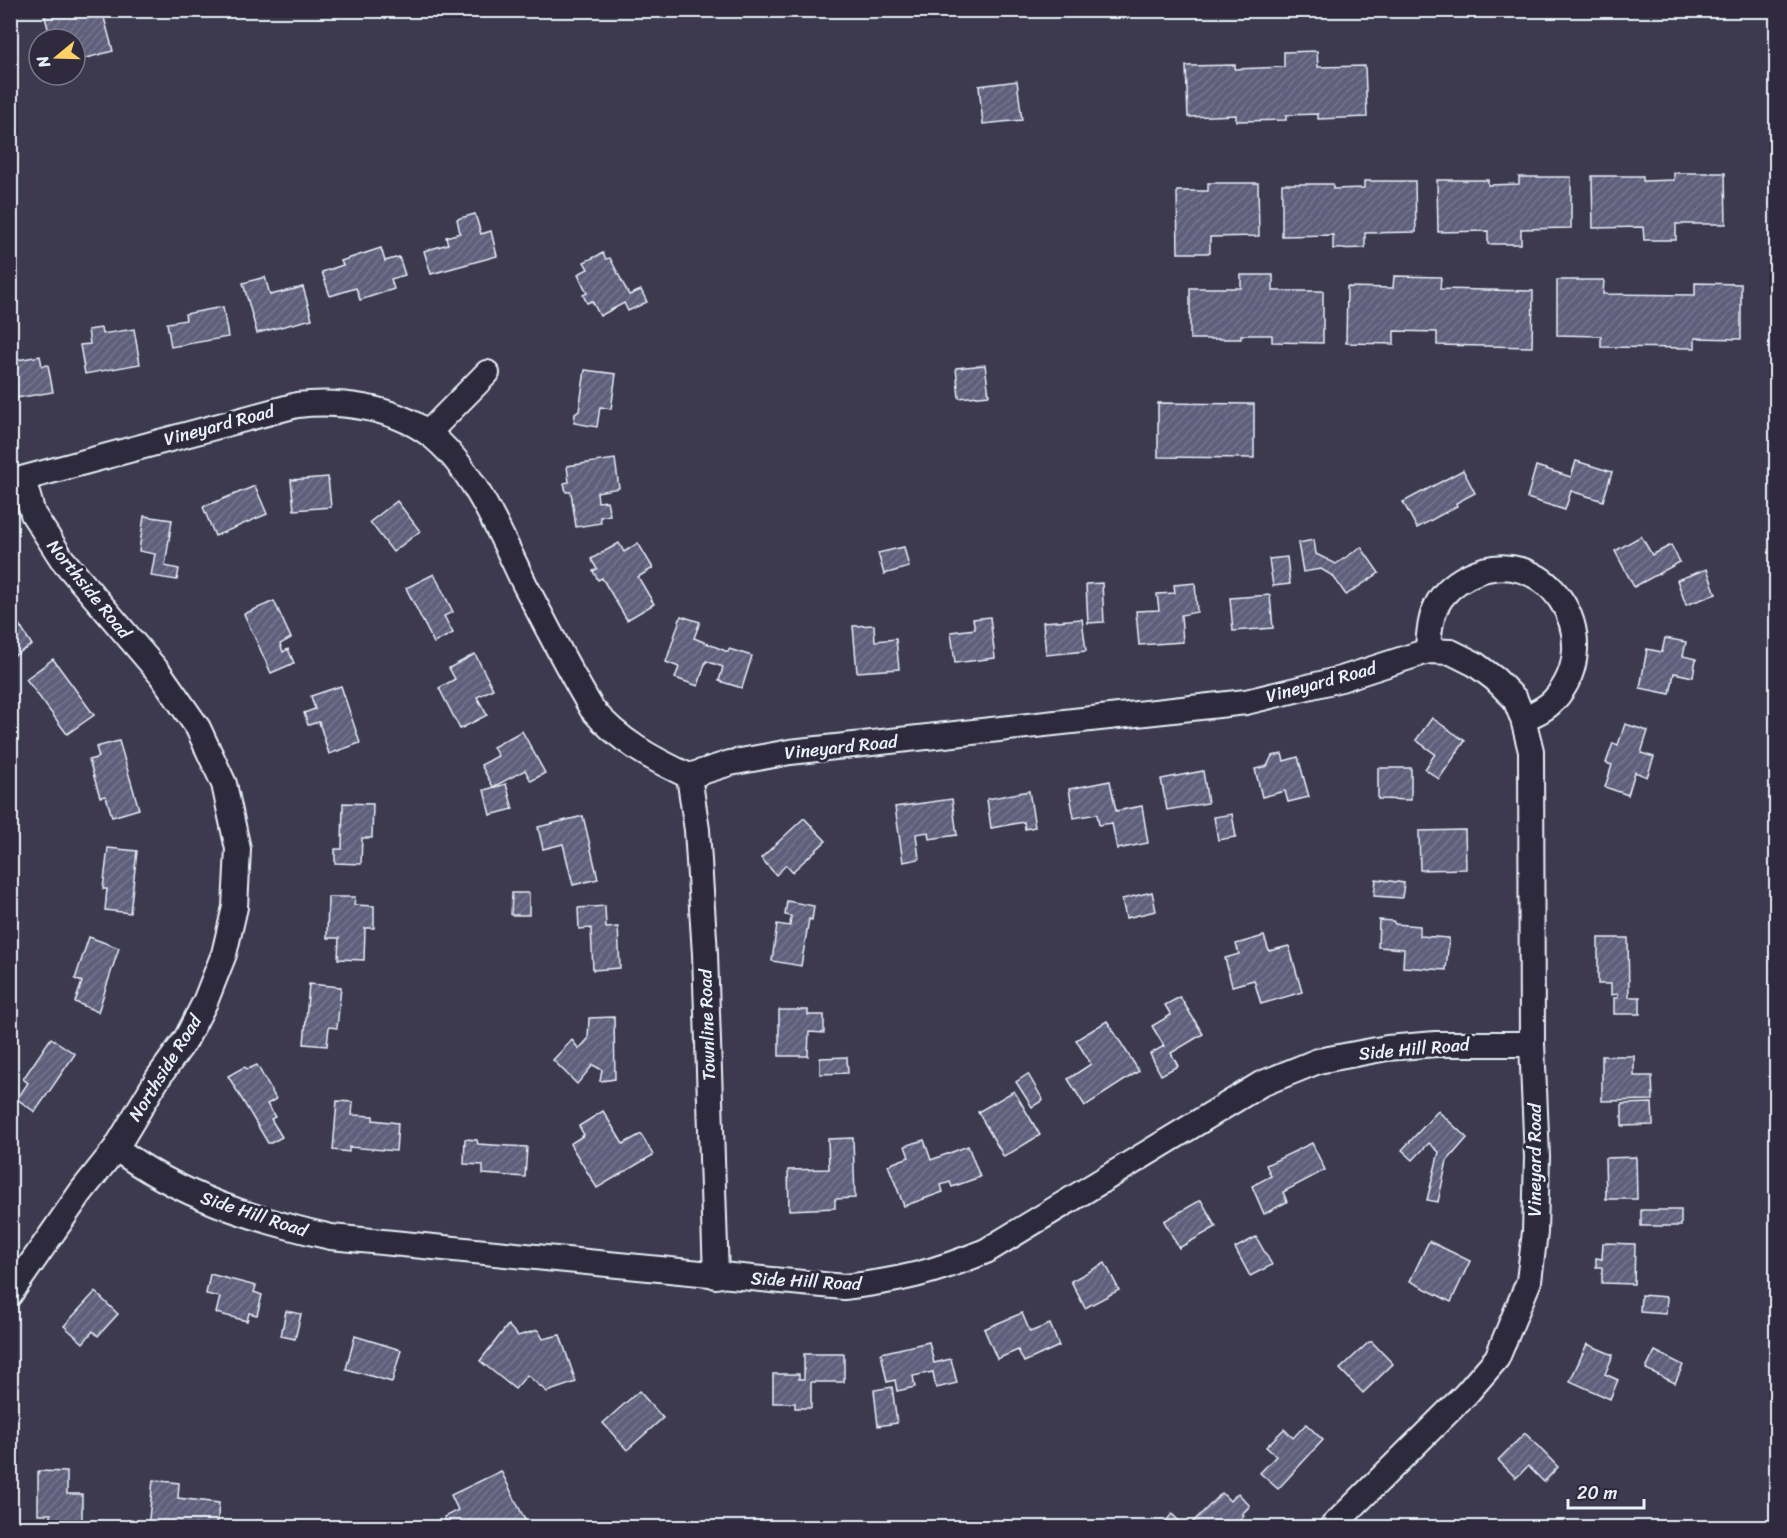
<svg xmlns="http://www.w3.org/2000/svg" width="1787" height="1538" font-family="Sriracha,sans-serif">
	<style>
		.building { fill: url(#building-hatch); stroke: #e8f1f8; stroke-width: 1.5 }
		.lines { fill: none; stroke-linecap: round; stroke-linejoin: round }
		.minor-casing { stroke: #e8f1f8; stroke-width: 28 }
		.minor { stroke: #2f2a3d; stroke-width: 24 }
		.labels { text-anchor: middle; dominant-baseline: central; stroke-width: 6; stroke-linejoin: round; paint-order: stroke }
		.street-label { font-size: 18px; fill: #e8f1f8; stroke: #2f2a3d }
	</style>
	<defs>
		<pattern id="building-hatch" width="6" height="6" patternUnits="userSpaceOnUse" patternTransform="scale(1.5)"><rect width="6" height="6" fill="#5f5e7c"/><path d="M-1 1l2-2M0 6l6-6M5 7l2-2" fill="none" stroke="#76768f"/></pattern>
	</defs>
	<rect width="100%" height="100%" fill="#3d3a50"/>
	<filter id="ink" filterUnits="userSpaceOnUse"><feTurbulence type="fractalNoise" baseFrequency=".0167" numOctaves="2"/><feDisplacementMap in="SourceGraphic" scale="12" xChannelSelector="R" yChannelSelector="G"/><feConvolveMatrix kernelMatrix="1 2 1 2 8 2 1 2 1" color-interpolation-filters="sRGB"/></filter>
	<g filter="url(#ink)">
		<g class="building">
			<path d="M43,10H102L113,51L75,61V39H51Z"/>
			<path d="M1317,51L1318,67L1365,66L1367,117L1318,119V114L1286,115V120L1236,121V115L1188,117L1186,66L1235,65V69L1284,67V52Z"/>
			<path d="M1017,81L1022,120L983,124L979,86Z"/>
			<path d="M1674,173H1725L1726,224H1676V240H1644L1643,227L1593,228L1592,176H1643V181L1674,180Z"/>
			<path d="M1519,177H1571V228L1521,229V244H1488V231L1438,232L1437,180H1488V185L1519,184Z"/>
			<path d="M1364,181H1415L1416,232L1365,233V248L1333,249V235L1282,236V184H1333V189L1364,188Z"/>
			<path d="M1208,183H1258L1259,236L1210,237V253H1178L1177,191H1208Z"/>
			<path d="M475,214L481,234L491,231L497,256L431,274L424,251L448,244L446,237L460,233L457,219Z"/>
			<path d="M381,248L385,261L399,257L405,275L391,279L394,289L360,300L356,288L330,296L322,272L343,265L341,261Z"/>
			<path d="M603,253L606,259L610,258L629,295L641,290L647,302L628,311L624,303L600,316L592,301L587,303L583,295L587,293L578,274L588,269L584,262Z"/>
			<path d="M1241,275H1273V291H1323V343L1272,342V335H1241V339H1190V288H1241Z"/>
			<path d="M1394,276L1441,277L1440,289L1533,291L1532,347L1437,345V332L1394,331V344L1346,343L1347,287L1393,288Z"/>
			<path d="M265,277L270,295L303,287L312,319L257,333L243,283Z"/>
			<path d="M1557,280H1604L1603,294L1695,295V283L1741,284V339L1695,338V348L1601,347V336L1557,335Z"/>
			<path d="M223,307L228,337L171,347L167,323L186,320L185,314Z"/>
			<path d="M101,328L102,334L134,329L140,364L85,374L80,345L90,344L88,330Z"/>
			<path d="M40,356L42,366L48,365L53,392L10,399L12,361Z"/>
			<path d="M985,365L989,395L959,398L956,368Z"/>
			<path d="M585,370L616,374L611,409L600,407L597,427L574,423L575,414L579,411Z"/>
			<path d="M1158,403L1254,404V458L1158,457Z"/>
			<path d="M615,459L619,488L597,492L598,502L607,501L610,515L600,517L601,523L576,527L571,492H566L564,483L569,482L567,466Z"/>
			<path d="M1576,461L1612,472L1603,501L1571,491L1565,510L1527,498L1536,466L1571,477Z"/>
			<path d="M1463,470L1475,493L1456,503L1457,506L1417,528L1403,502Z"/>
			<path d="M328,477L331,507L294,510L291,480Z"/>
			<path d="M255,486L267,514L215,536L203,507Z"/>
			<path d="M397,501L420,531L393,552L370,522Z"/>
			<path d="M144,516L172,520L165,566L179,569L177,580L151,576L155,554L139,551Z"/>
			<path d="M1641,536L1652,555L1671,545L1680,562L1634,587L1615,551Z"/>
			<path d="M1314,540L1316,554L1336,564L1361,547L1379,573L1346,595L1333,576L1321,569L1303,572L1298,543Z"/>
			<path d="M619,543L624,552L638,543L653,568L638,577L654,604L627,620L602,578L598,580L593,571L597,569L591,559Z"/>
			<path d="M904,547L909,567L884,574L878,553Z"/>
			<path d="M1287,557L1290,584L1273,586L1269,559Z"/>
			<path d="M1707,569L1716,594L1686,605L1677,580Z"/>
			<path d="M434,574L453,612L444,616L453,633L434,643L406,588Z"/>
			<path d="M1102,583L1104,622L1088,623L1086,584Z"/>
			<path d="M1195,583L1197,612L1181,615L1183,642L1139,645L1136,611L1159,610L1157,594L1175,593L1174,585Z"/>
			<path d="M1270,595L1273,628L1233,631L1230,598Z"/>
			<path d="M274,601L291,638L280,644L283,652L288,649L294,663L271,673L244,614Z"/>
			<path d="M10,610L32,645L10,658Z"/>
			<path d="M681,616L700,622L694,638L728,652L729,649L752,656L742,688L719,681L723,667L706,661L698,686L675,678L679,667L666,662Z"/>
			<path d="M990,617L995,658L955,663L951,632L975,629L973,619Z"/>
			<path d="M1082,619L1086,651L1046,655L1043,622Z"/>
			<path d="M874,625L875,641L896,639L899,669L857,672L853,626Z"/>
			<path d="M1665,638L1686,642L1683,656L1696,659L1693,677L1674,673L1670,694L1640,688L1647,649L1662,652Z"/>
			<path d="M475,654L493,689L477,697L487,715L460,729L439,688L455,679L449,668Z"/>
			<path d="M53,659L94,715L67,734L26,679Z"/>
			<path d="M341,686L360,743L329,754L319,722L308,725L304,713L315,709L311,696Z"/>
			<path d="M1432,718L1465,741L1439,779L1425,769L1435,754L1416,740Z"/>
			<path d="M1625,724L1648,731L1641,753L1654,757L1647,777L1635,772L1628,795L1605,787L1612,765L1606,763L1613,743L1618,745Z"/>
			<path d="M522,731L545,773L531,781L525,770L493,787L481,765L498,756L493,747Z"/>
			<path d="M119,741L139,809L112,817L106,796L100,797L89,760L99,757L96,747Z"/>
			<path d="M1282,754L1284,761L1298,757L1309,797L1288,802L1285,791L1262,797L1255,769L1267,766L1272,756Z"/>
			<path d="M1378,768H1411V800L1378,799Z"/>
			<path d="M1203,771L1208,803L1167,810L1161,779Z"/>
			<path d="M1110,781L1116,811L1142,806L1148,843L1117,849L1112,823L1099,825L1097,814L1074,818L1069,789Z"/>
			<path d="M506,784L513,809L490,815L484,790Z"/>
			<path d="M1029,791L1035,827L1025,829L1024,822L991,828L987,799Z"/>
			<path d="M952,799L957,835L929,839L928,832L916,834L919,859L903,862L895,807Z"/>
			<path d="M343,803L373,804L372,838H362L361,864L335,863V849H342Z"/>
			<path d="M1232,814L1236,837L1218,840L1214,817Z"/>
			<path d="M583,816L598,879L573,885L563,844L543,849L538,827Z"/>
			<path d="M804,818L826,841L792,872L786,865L776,875L761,858Z"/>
			<path d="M1465,830L1466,869L1420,870L1419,831Z"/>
			<path d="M108,848L137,851L130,913L105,910L107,889H103Z"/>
			<path d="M1376,879L1404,883L1402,898L1374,896Z"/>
			<path d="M1152,892L1156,911L1126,918L1122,899Z"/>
			<path d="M512,893H529V915H511Z"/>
			<path d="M328,897H355L354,905L374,906V928H365L364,960L338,959L339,938H327Z"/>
			<path d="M787,901L814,906L812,920L809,919L801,966L772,961L777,924L790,926L791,916L785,915Z"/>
			<path d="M605,906L606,928L618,927L620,968L593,970L591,928L579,929L578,908Z"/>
			<path d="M1379,920L1393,921L1395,924L1420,926V936L1449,938L1446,970L1403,967L1404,949L1378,947Z"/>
			<path d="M1264,936L1269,951L1289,946L1302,992L1261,1004L1254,980L1232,986L1225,958L1239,954L1236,944Z"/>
			<path d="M89,937L119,948L98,1012L75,1002L82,982L75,979Z"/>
			<path d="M1598,938H1628L1629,997H1640V1014H1614V998H1618V994L1611,995V984H1598Z"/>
			<path d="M309,984L341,987L337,1028L329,1027L327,1046L304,1044Z"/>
			<path d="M1180,997L1203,1034L1171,1053L1178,1066L1161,1075L1150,1054L1164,1046L1152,1026L1171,1015L1165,1005Z"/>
			<path d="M779,1010H808V1015H824V1033L809,1032L808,1056H779Z"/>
			<path d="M614,1017L615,1079L600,1081L602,1070L593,1065L577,1084L553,1060L572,1040L579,1049L588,1039L589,1018Z"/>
			<path d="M1107,1021L1139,1071L1085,1106L1068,1079L1091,1064L1076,1040Z"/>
			<path d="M51,1038L75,1054L35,1112L17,1099L28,1083L23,1079Z"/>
			<path d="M1602,1056H1634V1076H1652L1653,1100L1602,1101Z"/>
			<path d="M847,1057L848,1073L820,1074V1058Z"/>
			<path d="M257,1065L276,1099L267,1104L275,1117L271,1119L282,1137L271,1143H268L228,1076L244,1067L248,1069Z"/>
			<path d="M1028,1074L1043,1100L1032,1107L1016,1082Z"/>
			<path d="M1014,1091L1040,1135L1004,1157L978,1112Z"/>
			<path d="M337,1101L353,1102L352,1115L373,1116V1120L398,1123L396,1151L349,1147V1152L333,1150Z"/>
			<path d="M1652,1103L1653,1125L1622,1126V1104Z"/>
			<path d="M603,1111L623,1144L641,1134L653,1155L597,1188L570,1144L584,1135L579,1126Z"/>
			<path d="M1438,1111L1467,1138L1447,1161L1438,1202L1427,1200L1439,1152L1429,1143L1413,1160L1402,1150Z"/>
			<path d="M853,1138L855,1198L835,1199V1208L789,1210L788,1170L829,1169L828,1139Z"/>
			<path d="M465,1139L477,1140L478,1144L527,1147L525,1177L483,1174V1165L464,1164Z"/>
			<path d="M924,1140L931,1160L968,1146L980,1177L952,1187L950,1182L941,1185L943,1192L904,1206L888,1165L909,1157L905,1146Z"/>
			<path d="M1312,1143L1325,1170L1283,1192L1287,1202L1264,1214L1252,1186L1271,1176L1266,1165Z"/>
			<path d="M1636,1157L1637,1199H1606L1605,1158Z"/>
			<path d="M1201,1200L1216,1227L1179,1248L1164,1221Z"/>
			<rect x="1641" y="1210" width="40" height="16"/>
			<path d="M1256,1237L1272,1265L1250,1276L1235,1248Z"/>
			<path d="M1429,1241L1470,1261L1451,1302L1410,1281Z"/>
			<path d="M1603,1243L1635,1244L1634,1284L1602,1283V1267H1596V1258L1602,1259Z"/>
			<path d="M1105,1263L1119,1290L1085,1308L1071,1281Z"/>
			<path d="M210,1274L256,1286L254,1292L262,1295L257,1315L249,1313L247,1321L216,1313L220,1297L206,1294Z"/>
			<path d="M95,1292L118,1314L98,1336L93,1331L83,1343L64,1326Z"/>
			<path d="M1641,1295L1667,1297L1666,1314L1640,1312Z"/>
			<path d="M286,1311L301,1314L295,1339L281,1336Z"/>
			<path d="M1022,1313L1030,1332L1050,1324L1059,1346L1024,1362L1018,1350L997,1359L984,1329Z"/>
			<path d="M508,1325L518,1336L538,1330L543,1339L560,1335L576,1382L547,1392L527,1375L515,1389L480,1361Z"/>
			<path d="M355,1336L401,1350L392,1382L346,1369Z"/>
			<path d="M929,1342L934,1363L951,1359L957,1383L936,1388L933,1372L913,1376L915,1387L897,1391L895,1380L887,1382L881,1353Z"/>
			<path d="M1369,1342H1372L1393,1364L1363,1393L1340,1369Z"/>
			<path d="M1587,1344L1613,1355L1605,1374L1618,1380L1610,1399L1570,1381Z"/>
			<path d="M1655,1351L1683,1365L1675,1383L1646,1369Z"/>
			<path d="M804,1354H844V1382H811V1408H795V1403H773V1374H799V1379H804Z"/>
			<path d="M892,1387L897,1423L878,1426L874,1390Z"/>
			<path d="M639,1391L663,1418L627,1450L603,1423Z"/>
			<path d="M1306,1424L1323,1440L1278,1489L1260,1473L1276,1456L1266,1447L1284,1429L1293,1438Z"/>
			<path d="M1525,1433L1558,1467L1544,1482L1528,1466L1516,1478L1498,1460Z"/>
			<path d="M38,1471L67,1472V1494H82V1528H51V1514H38Z"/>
			<path d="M501,1471L529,1528H449L444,1517L458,1510L451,1495Z"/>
			<path d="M153,1480L179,1483L178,1498L219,1503L217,1528H148Z"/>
			<path d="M1222,1493L1230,1501L1238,1493L1250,1506L1242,1514L1244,1516L1232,1528H1199L1193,1522Z"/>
			<path d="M1172,1514L1186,1528L1161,1527Z"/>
		</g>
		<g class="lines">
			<g class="minor-casing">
				<g id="minor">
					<path d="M428,433L487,373"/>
					<path d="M10,482L297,405C339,400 392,407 428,433C473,466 501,536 525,585C547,627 568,669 592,709C619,741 652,759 689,776L730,763L790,752L1246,702L1341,679L1428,651L1451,652L1475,664L1495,679L1515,699L1523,719L1531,751L1532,1044L1537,1157L1535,1232L1529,1281L1497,1358L1466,1394L1331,1528"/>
					<path d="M1428,651C1429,616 1435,593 1468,576C1545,537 1610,638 1554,700C1546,709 1534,714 1523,719"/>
					<path d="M689,776L697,830L705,954L716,1276"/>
					<path d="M116,1148C179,1196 255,1220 331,1237L844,1287C899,1281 935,1272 986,1251L1261,1084L1318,1061L1387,1048L1436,1044H1532"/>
					<path d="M10,1294L81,1192L116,1148L158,1078L186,1039L205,1002L224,954L235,907L238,849L224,784L198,728L161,675L62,559L33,514L23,479"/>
				</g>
			</g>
			<use href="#minor" class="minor"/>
		</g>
	</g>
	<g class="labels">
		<g class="street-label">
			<text transform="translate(219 425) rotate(-15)">Vineyard Road</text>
			<text transform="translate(89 589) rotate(51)">Northside Road</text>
			<text transform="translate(1321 682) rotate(-15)">Vineyard Road</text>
			<text transform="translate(841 747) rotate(-6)">Vineyard Road</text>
			<text transform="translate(707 1025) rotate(-92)">Townline Road</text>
			<text transform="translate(1414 1049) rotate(-5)">Side Hill Road</text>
			<text transform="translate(165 1068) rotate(-58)">Northside Road</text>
			<text transform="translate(1535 1160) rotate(-90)">Vineyard Road</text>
			<text transform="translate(254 1214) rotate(18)">Side Hill Road</text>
			<text transform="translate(806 1281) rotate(3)">Side Hill Road</text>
		</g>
	</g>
	<rect width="1787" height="1538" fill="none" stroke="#2f2a3d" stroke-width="36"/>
	<rect x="18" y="18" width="1751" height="1502" fill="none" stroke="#e8f1f8" stroke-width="2" filter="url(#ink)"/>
	<g transform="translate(57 57) rotate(251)"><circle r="28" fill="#2f2a3d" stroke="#797a88" stroke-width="1.5"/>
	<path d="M0-4.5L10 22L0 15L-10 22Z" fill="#ffd166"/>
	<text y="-9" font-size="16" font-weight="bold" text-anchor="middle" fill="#e8f1f8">N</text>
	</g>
	<path d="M1568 1499v9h76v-9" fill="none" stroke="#e8f1f8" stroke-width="3"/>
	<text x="1577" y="1499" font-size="18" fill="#e8f1f8" stroke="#2f2a3d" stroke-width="4.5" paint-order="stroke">20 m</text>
</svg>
